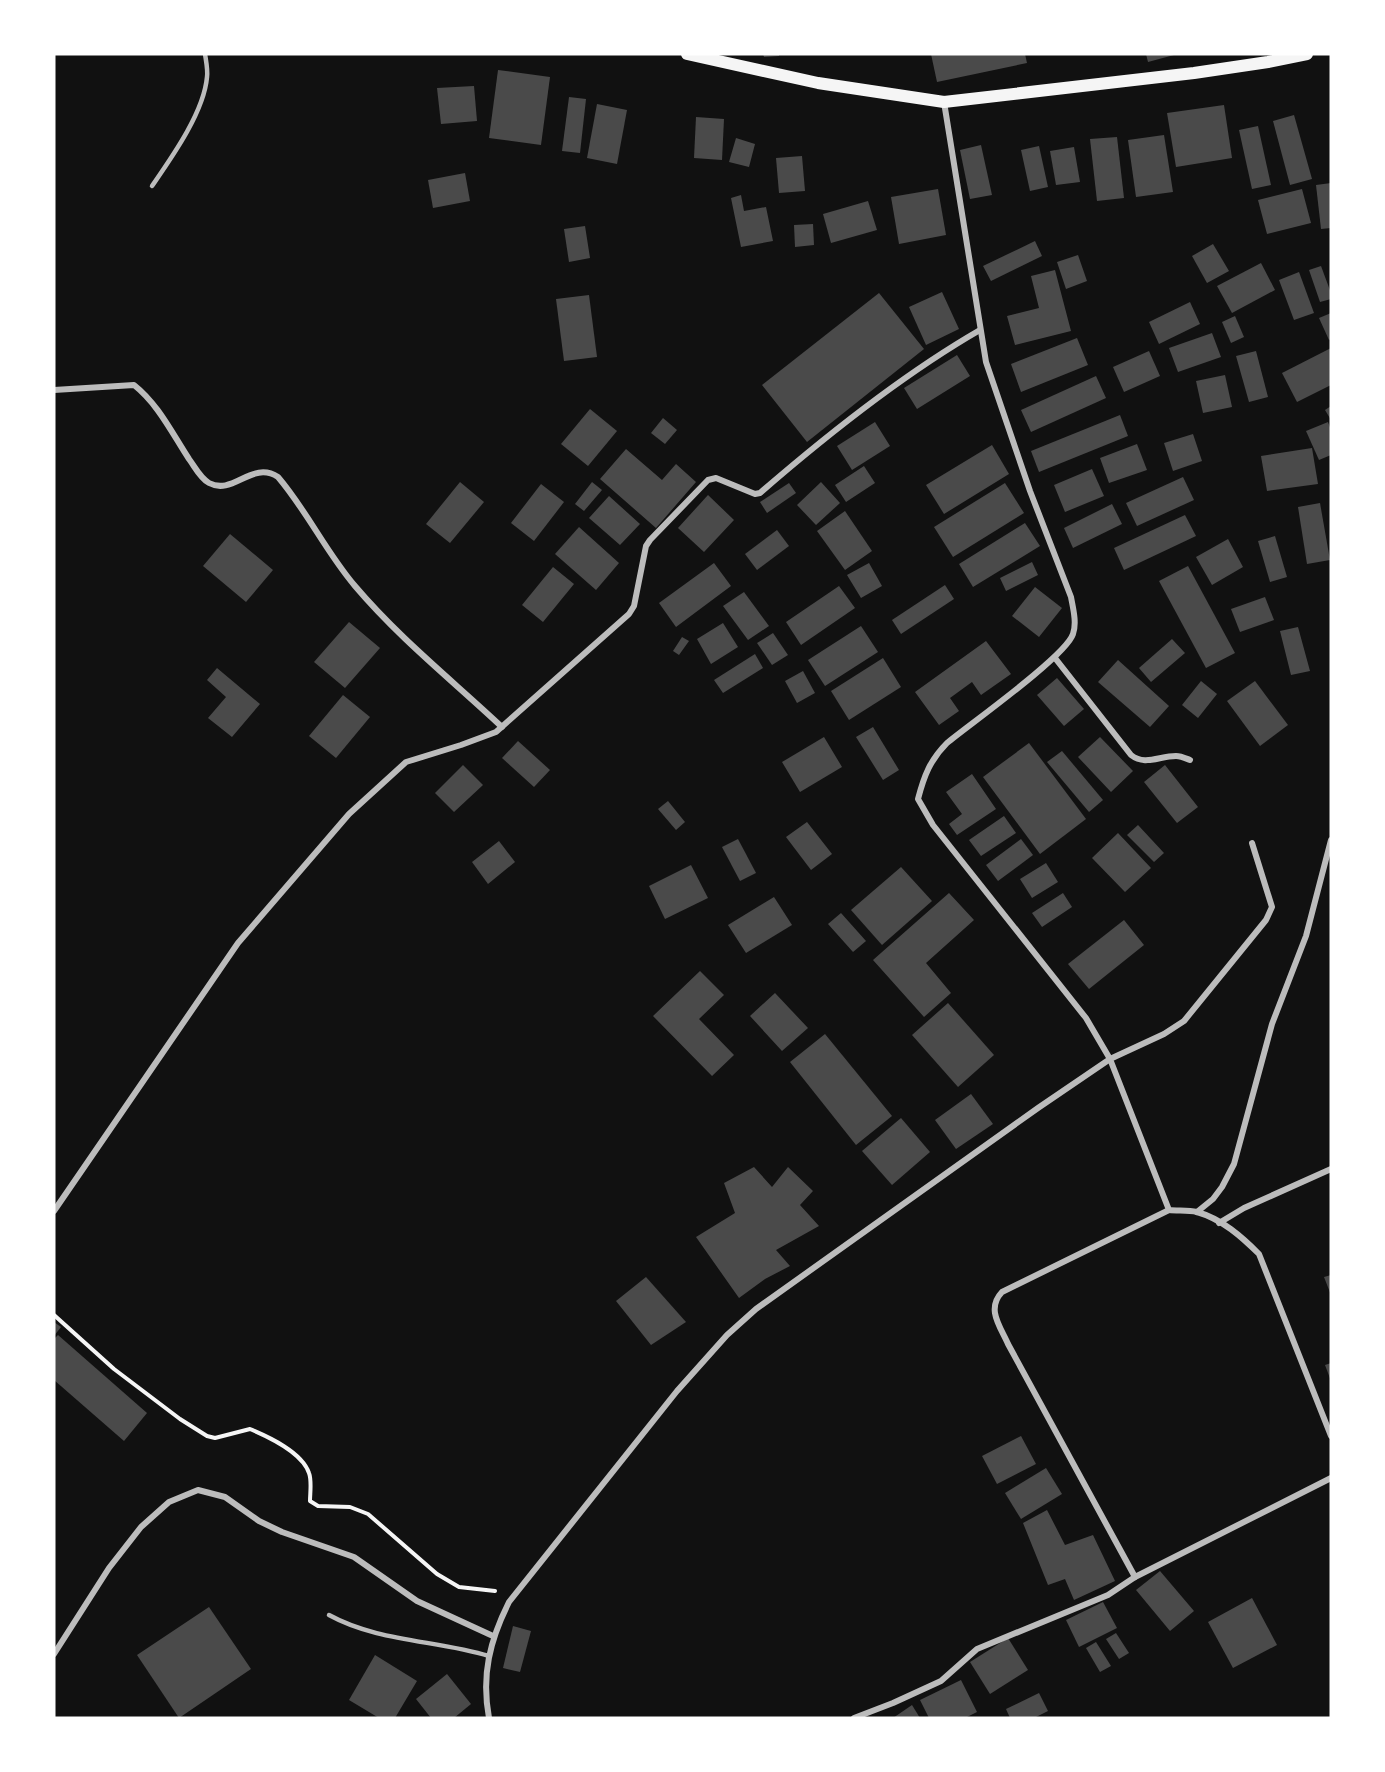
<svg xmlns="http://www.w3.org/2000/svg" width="1385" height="1772" font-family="Karla,sans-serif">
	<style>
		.building { fill: #4a4a4a }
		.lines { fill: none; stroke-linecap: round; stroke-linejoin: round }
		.path { stroke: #f5f5f5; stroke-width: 4 }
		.service { stroke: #bcbcbc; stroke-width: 4.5 }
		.minor { stroke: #bcbcbc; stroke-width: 6 }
		.secondary { stroke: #f5f5f5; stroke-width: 12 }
	</style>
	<rect width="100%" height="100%" fill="#111"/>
	<g class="building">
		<path d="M763,54H779V56L764,57Z"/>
		<path d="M931,54H1025L1027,63L937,82Z"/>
		<path d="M1146,54H1174V55L1148,62Z"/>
		<path d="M498,70L550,77L541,145L489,138Z"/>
		<path d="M474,86L477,121L441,124L437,88Z"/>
		<path d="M569,97L586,99L580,153L562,151Z"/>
		<path d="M597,104L627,110L617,164L587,158Z"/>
		<path d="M1224,105L1232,158L1176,167L1167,113Z"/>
		<path d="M1294,115L1312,179L1290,185L1273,121Z"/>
		<path d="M696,117L724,119L722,160L694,158Z"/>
		<path d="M1258,126L1271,185L1252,189L1239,130Z"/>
		<path d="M1164,135L1173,192L1136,197L1128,140Z"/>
		<path d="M1117,137L1124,198L1097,201L1090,139Z"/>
		<path d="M736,138L755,144L749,167L729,162Z"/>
		<path d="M981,145L992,195L970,199L960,150Z"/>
		<path d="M1039,146L1048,187L1030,191L1021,150Z"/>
		<path d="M1074,147L1080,182L1056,185L1050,151Z"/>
		<path d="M802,156L805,191L779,193L776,158Z"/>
		<path d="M465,173L470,201L433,208L428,180Z"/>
		<path d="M1331,183V228L1321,229L1316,185Z"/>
		<path d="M938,189L946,235L899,244L891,197Z"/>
		<path d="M1302,189L1311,223L1267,234L1258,200Z"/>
		<path d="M741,195L744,211L766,207L773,241L741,247L731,198Z"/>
		<path d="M868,201L877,230L831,243L823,214Z"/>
		<path d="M813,224L814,245L795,247L794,225Z"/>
		<path d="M585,226L590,258L569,262L564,229Z"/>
		<path d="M1035,241L1042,256L991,281L983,266Z"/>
		<path d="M1213,244L1229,271L1207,283L1192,256Z"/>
		<path d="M1078,255L1087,281L1066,289L1057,262Z"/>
		<path d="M1261,263L1275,290L1232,313L1217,286Z"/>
		<path d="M1321,266L1331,293V299L1320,302L1309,270Z"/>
		<path d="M1055,270L1071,331L1015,345L1007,316L1039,308L1031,276Z"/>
		<path d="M1299,272L1314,313L1294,320L1279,280Z"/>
		<path d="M942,292L959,329L926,345L909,307Z"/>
		<path d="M879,293L924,349L807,442L762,385Z"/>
		<path d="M589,295L597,357L564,361L556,299Z"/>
		<path d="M1190,302L1200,324L1159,344L1149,322Z"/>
		<path d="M1331,313V339L1329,340L1319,318Z"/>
		<path d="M1235,316L1244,337L1231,343L1222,322Z"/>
		<path d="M1212,333L1221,357L1178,372L1169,348Z"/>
		<path d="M1077,338L1088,365L1021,392L1011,364Z"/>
		<path d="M1331,348V385L1297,402L1282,373Z"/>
		<path d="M1149,351L1160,376L1124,392L1113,367Z"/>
		<path d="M1256,351L1268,397L1249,402L1236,356Z"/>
		<path d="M957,355L970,376L917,409L904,388Z"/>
		<path d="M1225,375L1232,407L1203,413L1196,381Z"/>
		<path d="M1096,376L1106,398L1031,432L1021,410Z"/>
		<path d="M1331,406V420L1325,410Z"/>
		<path d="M590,409L617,431L588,466L561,444Z"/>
		<path d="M1120,415L1128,436L1039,472L1031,451Z"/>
		<path d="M663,418L677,430L665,444L651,433Z"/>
		<path d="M875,422L890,446L852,470L837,446Z"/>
		<path d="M1328,422L1331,430V455L1319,460L1306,431Z"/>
		<path d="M1193,434L1202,461L1173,471L1164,443Z"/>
		<path d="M1137,444L1147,470L1109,483L1100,458Z"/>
		<path d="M992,445L1009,474L944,514L926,485Z"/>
		<path d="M1312,448L1318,484L1267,491L1261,456Z"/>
		<path d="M626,449L662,480L676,464L696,482L656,528L600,479Z"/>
		<path d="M864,466L875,483L846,502L835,485Z"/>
		<path d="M1092,469L1104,496L1065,512L1054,485Z"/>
		<path d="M1183,477L1194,500L1137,526L1126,503Z"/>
		<path d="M460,482L484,502L450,543L426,524Z"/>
		<path d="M592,482L602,490L584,511L575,504Z"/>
		<path d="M821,482L840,503L816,525L797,505Z"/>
		<path d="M789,483L796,493L767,513L760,502Z"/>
		<path d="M1005,483L1024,513L953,557L934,527Z"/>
		<path d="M541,484L564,502L534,541L511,523Z"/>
		<path d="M708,495L734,520L704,552L678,528Z"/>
		<path d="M609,496L640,524L620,545L589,518Z"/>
		<path d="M1320,503L1330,560L1307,564L1298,507Z"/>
		<path d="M1112,504L1122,524L1073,548L1064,528Z"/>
		<path d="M845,511L872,551L845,570L817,531Z"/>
		<path d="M1185,515L1196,536L1124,570L1114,548Z"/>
		<path d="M1025,523L1040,546L973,587L959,564Z"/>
		<path d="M579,527L619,563L596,590L555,554Z"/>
		<path d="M777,530L789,546L757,570L745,554Z"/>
		<path d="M230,534L273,570L246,602L203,566Z"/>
		<path d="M1275,536L1287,577L1270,582L1258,541Z"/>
		<path d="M1228,539L1243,567L1212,585L1196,557Z"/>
		<path d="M1032,562L1038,575L1006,591L1000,578Z"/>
		<path d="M714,563L731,586L676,627L659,603Z"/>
		<path d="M869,563L882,586L861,598L847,575Z"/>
		<path d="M1188,566L1235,653L1206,668L1159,581Z"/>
		<path d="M553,567L574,584L543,622L522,605Z"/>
		<path d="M945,585L954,599L901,634L892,620Z"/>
		<path d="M839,586L855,608L801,645L786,622Z"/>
		<path d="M1035,587L1062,608L1039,637L1012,616Z"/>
		<path d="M744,592L769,626L748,640L723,606Z"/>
		<path d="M1265,597L1274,620L1240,632L1231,609Z"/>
		<path d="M349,622L380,648L345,688L314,662Z"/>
		<path d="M723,623L738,647L711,664L697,639Z"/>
		<path d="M861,626L878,652L825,686L808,660Z"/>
		<path d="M1298,627L1310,671L1291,675L1280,631Z"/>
		<path d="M773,633L788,655L772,665L757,643Z"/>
		<path d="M682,637L689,641L679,655L673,651Z"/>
		<path d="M1172,639L1185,653L1151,682L1139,668Z"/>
		<path d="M986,641L1011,674L981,695L972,682L950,698L959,711L939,725L915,692Z"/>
		<path d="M755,654L763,668L723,693L714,680Z"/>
		<path d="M883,658L901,687L849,720L831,691Z"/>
		<path d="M1118,660L1169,706L1150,727L1098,682Z"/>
		<path d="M217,668L260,704L232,737L208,718L226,697L207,680Z"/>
		<path d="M803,671L815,693L797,703L785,681Z"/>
		<path d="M1057,678L1084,709L1064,726L1037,695Z"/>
		<path d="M1201,681L1217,694L1198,718L1182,705Z"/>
		<path d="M1255,681L1288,725L1260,746L1227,701Z"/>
		<path d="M343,695L370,717L336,758L309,736Z"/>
		<path d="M873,727L899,770L883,780L856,737Z"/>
		<path d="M824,737L842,767L800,792L782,762Z"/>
		<path d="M1100,737L1133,771L1111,792L1078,757Z"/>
		<path d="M518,741L550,770L534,787L502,758Z"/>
		<path d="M1029,743L1086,819L1040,854L983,777Z"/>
		<path d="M1062,751L1103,800L1089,812L1047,762Z"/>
		<path d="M463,765L483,785L454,812L435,793Z"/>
		<path d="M1165,765L1198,807L1177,823L1144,782Z"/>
		<path d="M972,774L996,809L957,835L949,824L962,814L946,792Z"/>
		<path d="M668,801L685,822L676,830L658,809Z"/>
		<path d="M1004,816L1016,833L981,856L969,840Z"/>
		<path d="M807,822L832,854L811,870L786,837Z"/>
		<path d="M1138,825L1164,853L1154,862L1127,835Z"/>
		<path d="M1118,833L1151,868L1125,892L1092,858Z"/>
		<path d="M738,839L756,873L740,881L722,847Z"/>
		<path d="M1021,839L1033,855L998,881L986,865Z"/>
		<path d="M499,841L515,862L488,884L472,862Z"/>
		<path d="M1046,863L1058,882L1032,898L1020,879Z"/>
		<path d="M691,865L708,898L665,919L649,886Z"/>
		<path d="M901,867L932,901L882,945L851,910Z"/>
		<path d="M949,893L974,920L926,963L951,993L924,1017L873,960Z"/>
		<path d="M1063,893L1072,907L1042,927L1032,913Z"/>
		<path d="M774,897L792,925L746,953L728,925Z"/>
		<path d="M841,913L866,941L853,952L828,924Z"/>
		<path d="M1124,920L1144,945L1089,989L1068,964Z"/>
		<path d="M700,971L724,995L699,1019L734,1055L712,1076L653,1016Z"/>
		<path d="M775,993L808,1028L782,1051L750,1016Z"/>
		<path d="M948,1003L994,1055L958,1087L912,1035Z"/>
		<path d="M825,1034L892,1116L856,1145L790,1062Z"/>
		<path d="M971,1094L993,1124L956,1149L935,1120Z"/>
		<path d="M901,1118L930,1152L892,1185L862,1151Z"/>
		<path d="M754,1167L772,1187L788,1167L813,1191L800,1205L819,1226L776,1250L790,1266L765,1279L739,1298L696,1237L735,1213L724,1183Z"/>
		<path d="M1331,1275V1295L1324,1277Z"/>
		<path d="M646,1277L686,1322L651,1345L616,1301Z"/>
		<path d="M54,1322L61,1327L54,1336Z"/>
		<path d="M58,1335L147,1413L124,1441L54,1380V1339Z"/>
		<path d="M1331,1363V1381L1325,1365Z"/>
		<path d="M1021,1436L1036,1464L997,1484L982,1456Z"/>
		<path d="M1046,1468L1062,1494L1021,1519L1005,1493Z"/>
		<path d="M1047,1510L1065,1545L1093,1535L1115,1581L1074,1600L1065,1579L1048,1585L1023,1523Z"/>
		<path d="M1160,1571L1194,1611L1170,1631L1136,1590Z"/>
		<path d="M1252,1598L1277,1645L1233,1668L1208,1622Z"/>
		<path d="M1103,1602L1117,1628L1079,1647L1066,1620Z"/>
		<path d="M209,1607L251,1669L179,1718L137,1655Z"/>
		<path d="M513,1626L531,1631L520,1672L503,1668Z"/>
		<path d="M1116,1633L1129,1653L1119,1659L1106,1639Z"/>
		<path d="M1008,1638L1028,1670L990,1694L970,1662Z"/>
		<path d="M1096,1642L1111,1666L1100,1672L1086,1648Z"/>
		<path d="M375,1655L417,1681L395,1718H379L349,1700Z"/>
		<path d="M447,1674L471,1704L454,1718H431L416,1699Z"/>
		<path d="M961,1680L977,1712L965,1718H929L920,1700Z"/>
		<path d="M1039,1693L1048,1711L1034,1718H1010L1006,1709Z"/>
		<path d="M912,1705L920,1718H893Z"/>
	</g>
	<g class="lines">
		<path class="path" d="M54,1315L114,1369L180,1419L207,1436L215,1438L250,1429C269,1437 302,1452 309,1473C312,1481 310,1493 310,1501L318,1506L350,1507L368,1514L437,1574L459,1587L495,1591"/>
		<g class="service">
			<path d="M152,186C172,157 204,112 207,77C208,70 206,61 205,54"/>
			<path d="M329,1615C378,1642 437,1640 489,1656"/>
		</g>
		<g class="minor">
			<path d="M54,390L134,385C158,404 172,433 189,459C195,467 200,478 209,483C233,496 252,460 278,477C307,511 326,552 355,586C399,638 453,681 502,727"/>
			<path d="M1055,658L1131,755C1145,766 1159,756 1176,756C1181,756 1185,758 1190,760"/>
			<path d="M1252,843L1272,907L1266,920L1184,1021L1164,1034L1110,1059L1169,1210C1178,1211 1188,1210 1197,1212C1222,1219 1242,1237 1259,1254L1331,1436"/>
			<path d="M54,1211L238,943L349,814L406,762L461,745L496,732L629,614L634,606L646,546L650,540L708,480L716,478L755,494L760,493C828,434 902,375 980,330"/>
			<path d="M1197,1212L1213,1199L1222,1187L1234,1164L1272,1024L1306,936L1331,840"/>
			<path d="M1219,1223L1244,1208L1331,1169"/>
			<path d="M1135,1577L1008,1344C1000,1326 986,1309 1002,1292L1169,1210"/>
			<path d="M54,1654L109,1568L141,1527L169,1502L198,1490L225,1497L259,1521L282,1532L354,1557L417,1601L493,1636"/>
			<path d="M489,1718C481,1675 490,1640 509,1602L677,1391L727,1335L756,1309L1038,1108L1110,1059L1086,1018L933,825L918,799C924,776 930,760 947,743C970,724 1066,656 1073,634C1077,623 1073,608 1071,597L1030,491L986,362L944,102"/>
			<path d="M854,1718L893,1703L941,1681L977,1649L1108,1595L1135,1577L1331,1478"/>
		</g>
		<path class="secondary" d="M687,54L818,83L944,102L1194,73L1268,62L1307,54"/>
	</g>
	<rect width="1385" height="1772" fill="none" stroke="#ffffff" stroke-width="111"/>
</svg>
